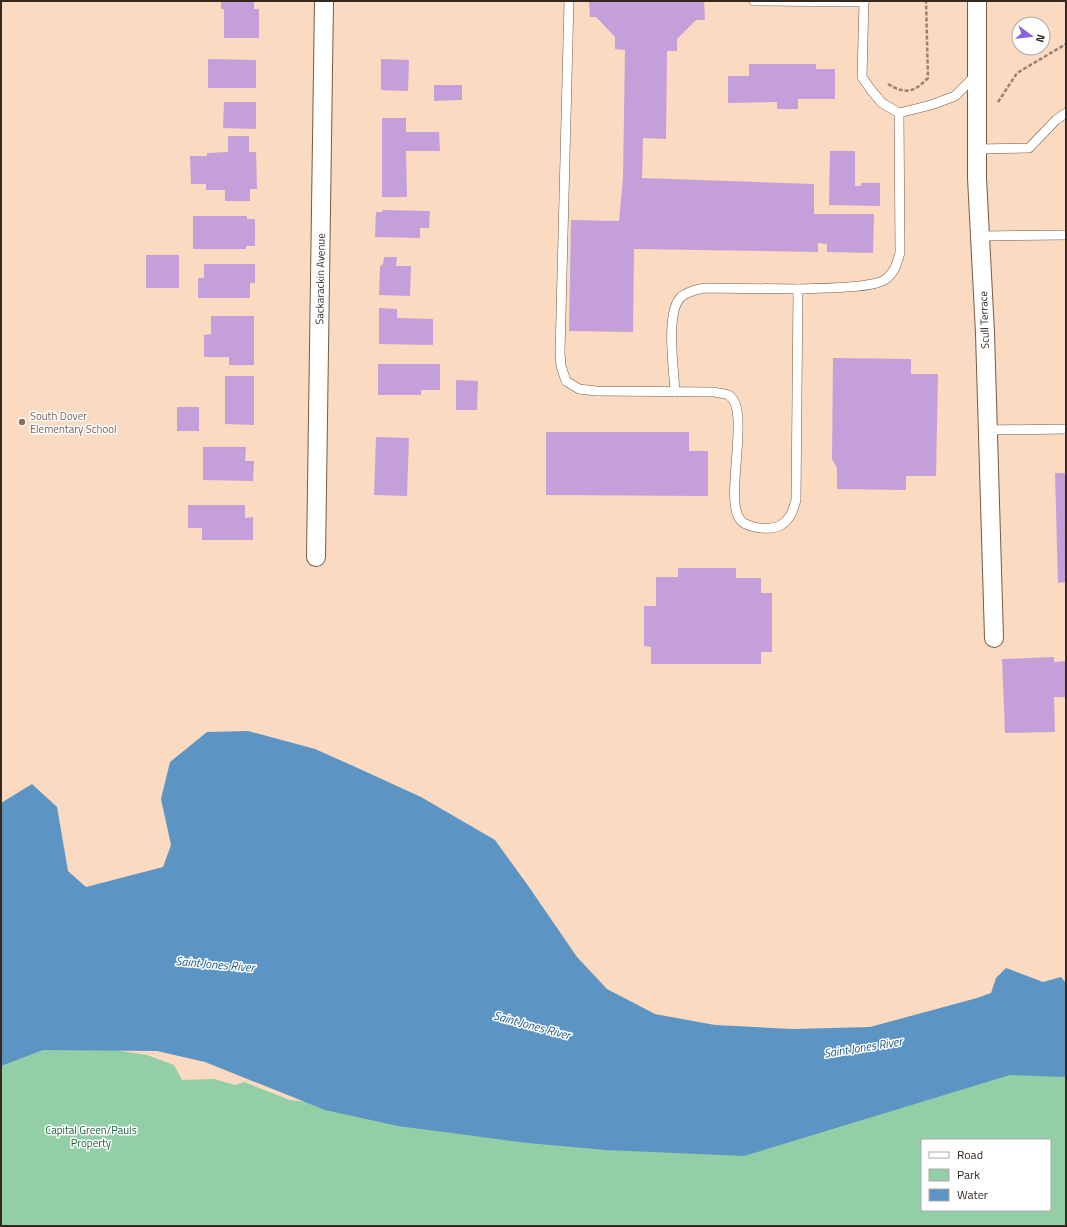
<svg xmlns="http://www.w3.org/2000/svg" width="1067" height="1227" font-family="'Titillium Web',sans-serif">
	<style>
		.green { fill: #92cea6; fill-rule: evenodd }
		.water { fill: #5c95c4 }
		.building { fill: #c59fda }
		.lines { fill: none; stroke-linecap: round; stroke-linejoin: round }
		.service-casing { stroke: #775b45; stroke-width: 10 }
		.minor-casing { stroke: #775b45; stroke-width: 20 }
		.path { stroke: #988271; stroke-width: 2.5; stroke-dasharray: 4 2; stroke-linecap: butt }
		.service { stroke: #fff; stroke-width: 9 }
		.minor { stroke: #fff; stroke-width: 18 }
		.education-dot { fill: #8d6e63; stroke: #fff; stroke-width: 1.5 }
		.labels { text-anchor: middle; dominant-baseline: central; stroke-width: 3; stroke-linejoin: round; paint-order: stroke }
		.street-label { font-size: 11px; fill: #34281f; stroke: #fff }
		.education-label { font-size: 11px; fill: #785e54; stroke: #fff; text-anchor: start }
		.park-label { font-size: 11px; fill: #19633b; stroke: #fff }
		.water-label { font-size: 12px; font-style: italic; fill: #195987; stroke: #fff }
	</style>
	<rect width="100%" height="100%" fill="#fadac1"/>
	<path class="green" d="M50,1040L147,1055L174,1065L182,1080L214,1079L235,1085L244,1082L290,1100L383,1111L450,1133L483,1122L1066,1064V1226H1V1046ZM922,1140H1050V1210H922Z"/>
	<path class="water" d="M248,731L315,749L351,765L421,797L495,840L529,887L577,957L607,989L655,1014L715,1025L792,1029L870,1027L977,998L991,993L996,978L1006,968L1043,982L1061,977L1066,983V1077L1010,1075L744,1156L606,1150L528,1143L398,1126L325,1110L205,1062L157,1051L43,1050L1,1066V803L32,784L57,807L68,871L86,887L163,867L171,845L161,799L170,762L207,732Z"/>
	<g class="building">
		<path d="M221,1H254V9H259V38H224V9H221Z"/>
		<path d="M589,1H704L705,20H696L677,39V51H667L666,139L643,138L642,178L814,184V214H874L873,253L827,252V244L818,243V252L634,249L633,332L569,331L571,220L619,221L623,178L625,50L615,49V37L596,17H590Z"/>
		<path d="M208,59L256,60V88H208Z"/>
		<path d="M381,59L409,60L408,91L381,90Z"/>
		<path d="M749,64H816V69H835V99H798V109H777V102L728,103V76H749Z"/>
		<path d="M434,85H462V100L434,101Z"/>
		<path d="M224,102H256V129L223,128Z"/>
		<path d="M382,118H406V132H439L440,151H406L407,197H382Z"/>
		<path d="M228,136H249V152H256L257,189H250V201H225V190H206V184H191L190,156H207V153L228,152Z"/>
		<path d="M830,151H855V186H861V183H880V206L829,205Z"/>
		<path d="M383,210L430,211L429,228H420V238L375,237L376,212H382Z"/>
		<path d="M193,216H247V219H255V246H246V249H193Z"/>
		<rect x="146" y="255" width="33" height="33"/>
		<path d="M384,257H397L396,266H411L410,296L379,295L380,266L383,264Z"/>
		<path d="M204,264H255V283H250V298H198V278H204Z"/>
		<path d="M379,308L397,309V318L433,319V345L379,344Z"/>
		<path d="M211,316H254V365H229V357H204V335L211,334Z"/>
		<path d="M833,358L911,359V374H938L936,476H906V490L837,489V468L832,459Z"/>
		<path d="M378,364H440V390H421V395H378Z"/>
		<path d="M225,376H254V425L225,424Z"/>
		<path d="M456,380L478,381L477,410H456Z"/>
		<rect x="177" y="407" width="22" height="24"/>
		<path d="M546,432H689V451H708V496L546,495Z"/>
		<path d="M376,437L409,438L407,496L374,495Z"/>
		<path d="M203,447H246L245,461H254L253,481L203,480Z"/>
		<path d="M1055,473H1066V582L1058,583Z"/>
		<path d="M188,505H245V518L253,517V540H202V528H188Z"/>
		<path d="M678,568H736V578H761V593H772V652H761V664H651V647L644,646V606H656V577H678Z"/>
		<path d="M1054,657V662L1066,661V697H1054L1055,732L1005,733L1002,659Z"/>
	</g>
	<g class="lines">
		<g class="service-casing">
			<g id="service">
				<path d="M569,1L560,353L561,366L566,381L579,389L596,391L713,392C717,393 724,393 728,395C751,405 726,492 738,516C741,523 747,525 754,527C762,529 774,529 781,525C791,519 793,510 796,500L798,289C816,288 873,289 886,279C895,272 897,263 900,253L899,113L882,103L871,90L862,77L864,1"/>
				<path d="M754,1L864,2"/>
				<path d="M899,113L931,105L955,96L976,75"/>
				<path d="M977,149L1029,148L1056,120L1066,113"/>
				<path d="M980,236L1066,235"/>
				<path d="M675,392C674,370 665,312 681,297C688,291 696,290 704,288L798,289"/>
				<path d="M987,430L1066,429"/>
			</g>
		</g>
		<g class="minor-casing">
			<g id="minor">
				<path d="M977,1V178L985,333L994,638"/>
				<path d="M316,557L324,1"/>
			</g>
		</g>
		<g class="path">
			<path d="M888,84C906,95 914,92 928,78L926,1"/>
			<path d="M998,102L1017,73L1066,44"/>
		</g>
		<use href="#service" class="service"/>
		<use href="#minor" class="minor"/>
	</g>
	<circle class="education-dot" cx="22" cy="422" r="4"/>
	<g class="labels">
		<g class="street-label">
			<text transform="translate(320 279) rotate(-89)">Sackarackin Avenue</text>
			<text transform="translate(984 320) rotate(-92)">Scull Terrace</text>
		</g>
		<g class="education-label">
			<text x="30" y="416">South Dover<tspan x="30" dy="13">Elementary School</tspan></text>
		</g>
		<g class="park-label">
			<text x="91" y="1130">Capital Green/Pauls<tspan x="91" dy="13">Property</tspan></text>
		</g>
		<g class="water-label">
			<text transform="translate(215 964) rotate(5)">Saint Jones River</text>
			<text transform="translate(532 1025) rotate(15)">Saint Jones River</text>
			<text transform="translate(863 1047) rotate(-9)">Saint Jones River</text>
		</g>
	</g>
	<rect width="1067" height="1227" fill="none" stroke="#34281f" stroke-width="4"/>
	<rect x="921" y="1139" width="130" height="72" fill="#ffffff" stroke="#aea9a5"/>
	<rect x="929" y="1152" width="20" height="6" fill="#ffffff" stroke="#aea9a5"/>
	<text x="957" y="1159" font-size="12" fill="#34281f">Road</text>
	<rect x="929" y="1169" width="20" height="12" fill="#92cea6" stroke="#aea9a5"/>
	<text x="957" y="1179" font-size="12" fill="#34281f">Park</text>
	<rect x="929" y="1189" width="20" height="12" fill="#5c95c4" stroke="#aea9a5"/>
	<text x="957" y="1199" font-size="12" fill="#34281f">Water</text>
	<g transform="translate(1031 36) rotate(105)"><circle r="19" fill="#ffffff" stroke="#aea9a5"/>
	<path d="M0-3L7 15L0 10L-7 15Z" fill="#8763de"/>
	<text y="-6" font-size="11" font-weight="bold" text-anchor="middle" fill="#34281f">N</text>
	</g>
</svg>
